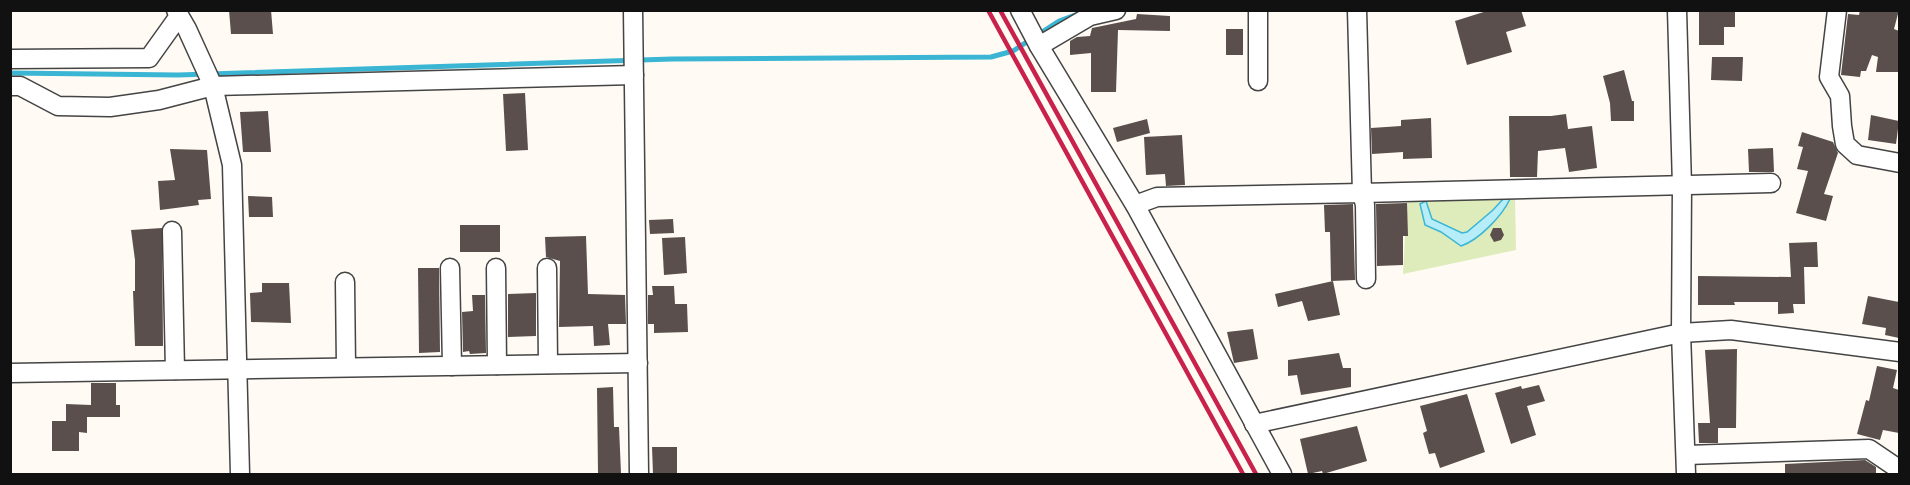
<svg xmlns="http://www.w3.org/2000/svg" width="1910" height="485" font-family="'Roboto Serif',serif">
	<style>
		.green { fill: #deecbb }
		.water { fill: #b6edf9; stroke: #3ab5d3; stroke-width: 1.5 }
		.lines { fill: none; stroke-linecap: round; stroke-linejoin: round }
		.stream { stroke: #3ab5d3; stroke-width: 5 }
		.building { fill: #5a4f4c }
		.minor-casing { stroke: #444; stroke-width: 21 }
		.minor { stroke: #fff; stroke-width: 18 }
		.rail { stroke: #c8214b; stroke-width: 4.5 }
	</style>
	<rect width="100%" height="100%" fill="#fffbf4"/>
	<path class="green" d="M1515,195L1516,250L1403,274L1407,199Z"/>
	<path class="water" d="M1504,198L1510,199C1502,216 1479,240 1461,246L1441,232L1425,225L1420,204L1426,201L1432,219L1462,233L1467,232L1493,210Z"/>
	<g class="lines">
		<path class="stream" d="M10,73L178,75L672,59L991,57L1013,51L1059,21L1078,14"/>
	</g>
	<g class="building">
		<path d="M229,10H271L273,34H231Z"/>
		<path d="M1490,10H1521L1526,26L1506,32L1512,52L1467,65L1455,21Z"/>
		<path d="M1699,10H1735V27H1724V45H1699Z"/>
		<path d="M1860,10H1899L1894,29L1899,31V72H1876L1878,57L1872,55L1866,71H1861L1860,77L1841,75L1848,14L1859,15Z"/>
		<path d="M1137,14L1170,16V31L1118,30L1116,92H1091V53L1070,55V41L1077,37L1090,36L1092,28L1136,19Z"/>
		<rect x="1226" y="29" width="17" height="26"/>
		<path d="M1712,57H1743L1742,81L1711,80Z"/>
		<path d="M1624,70L1632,101H1634V121H1611L1610,103L1603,76Z"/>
		<path d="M525,93L528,150L506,151L503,94Z"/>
		<path d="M268,111L271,152H243L240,112Z"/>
		<path d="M1566,114L1568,129L1592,126L1597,168L1569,172L1565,148L1538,151L1537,177H1510L1509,116H1551Z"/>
		<path d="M1871,115L1899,121L1896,144L1868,140Z"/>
		<path d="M1431,118L1432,158L1403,159V152L1372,154L1371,128L1401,126V120Z"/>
		<path d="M1147,119L1150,133L1117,142L1113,128Z"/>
		<path d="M1802,132L1833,142L1838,153L1824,194L1833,196L1826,221L1796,213L1808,171L1797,169L1803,147L1798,146Z"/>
		<path d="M1182,135L1185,185L1166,186L1165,174L1146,175L1144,137Z"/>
		<path d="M1773,148L1774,172H1749L1748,149Z"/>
		<path d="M170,149L207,150L211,199L198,200L199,205L160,210L158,181L175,180Z"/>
		<path d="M248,196L272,197L273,217H249Z"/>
		<path d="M1407,203L1408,236H1403V265L1377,266L1376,204Z"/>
		<path d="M1353,204L1355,280L1331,281L1330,232H1325L1324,205Z"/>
		<path d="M673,219L674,233L650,234L649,220Z"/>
		<rect x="460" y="225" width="40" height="27"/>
		<path d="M162,228L163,346H135L133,291H135V260L131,230Z"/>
		<path d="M1493,228H1501L1504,235L1501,240L1494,242L1490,235Z"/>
		<path d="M586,236L588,294L625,295L626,324H608L610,345L594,346L593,326L559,327L560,261L546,257L545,237Z"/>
		<path d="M685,237L687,273L664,275L662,238Z"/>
		<path d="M1817,242L1818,267H1804L1805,304H1793L1794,313L1778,314V302H1734L1735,305H1698V276L1791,277L1789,243Z"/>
		<path d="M418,268H439L440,352L419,353Z"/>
		<path d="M1333,281L1340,315L1308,321L1302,301L1278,307L1275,294Z"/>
		<path d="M262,283H289L291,323L251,322L250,293L262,292Z"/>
		<path d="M652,286H674L675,304H687L688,332L654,333V324H648V295H653Z"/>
		<path d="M536,293V336L508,337V294Z"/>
		<path d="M472,295H485L486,353L470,354L469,351L463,352L462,312L473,311Z"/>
		<path d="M1868,296L1899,302V338L1885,335L1886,328L1862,324Z"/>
		<path d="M1253,329L1258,359L1234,363L1227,332Z"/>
		<path d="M1737,349L1736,428H1718V443H1699L1698,423H1710L1705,350Z"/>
		<path d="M1339,353L1343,368H1351V387L1301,395L1297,375L1288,376V360Z"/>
		<path d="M1877,366L1897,370L1893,388L1899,390V433L1883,430L1880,440L1857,434L1866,400L1869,401Z"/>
		<path d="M91,383H116V405H120V417H87V433L79,432V451H52V421H66V404L91,405Z"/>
		<path d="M1539,385L1545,401L1527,406L1536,435L1511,444L1495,393L1521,386L1522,389Z"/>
		<path d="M613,387L614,427H619L621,473L598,474L597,388Z"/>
		<path d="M1467,394L1485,452L1440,468L1435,453L1429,454L1423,433L1427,431L1420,406Z"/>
		<path d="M1357,426L1367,461L1323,474L1322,471L1308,474L1300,439Z"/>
		<path d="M652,447H677V474H653Z"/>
		<path d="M1865,460L1876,467V474H1785V464Z"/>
	</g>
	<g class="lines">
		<g class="minor-casing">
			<g id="minor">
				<path d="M176,10L187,29L213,86L232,165L240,474"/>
				<path d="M633,10L639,474"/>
				<path d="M1020,10L1039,46L1135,205L1282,474"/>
				<path d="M1258,10V81"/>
				<path d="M1357,10L1362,193L1771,183"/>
				<path d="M1677,10L1682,186L1681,333L1686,474"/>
				<path d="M1837,10L1829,77L1840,96L1842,126L1845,144L1857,155L1900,163"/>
				<path d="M1039,46L1090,16L1116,10"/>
				<path d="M10,59L149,58L179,16"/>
				<path d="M10,86H20L58,106L110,107L159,100L213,86L634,75"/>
				<path d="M1135,205L1157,197L1362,193L1365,205L1366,279"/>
				<path d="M172,231L175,370"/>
				<path d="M450,268L452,366"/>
				<path d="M496,268L497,365"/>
				<path d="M547,268L548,364"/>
				<path d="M345,282L346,367"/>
				<path d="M10,373L638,363"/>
				<path d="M1254,424L1681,333L1731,330L1900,352"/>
				<path d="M1686,455L1869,449L1900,470"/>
			</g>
		</g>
		<use href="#minor" class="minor"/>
		<g class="rail">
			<path d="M988,10L1243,474"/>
			<path d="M1000,10L1256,474"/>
		</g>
	</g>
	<rect width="1910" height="485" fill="none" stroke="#111111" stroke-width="24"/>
</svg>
